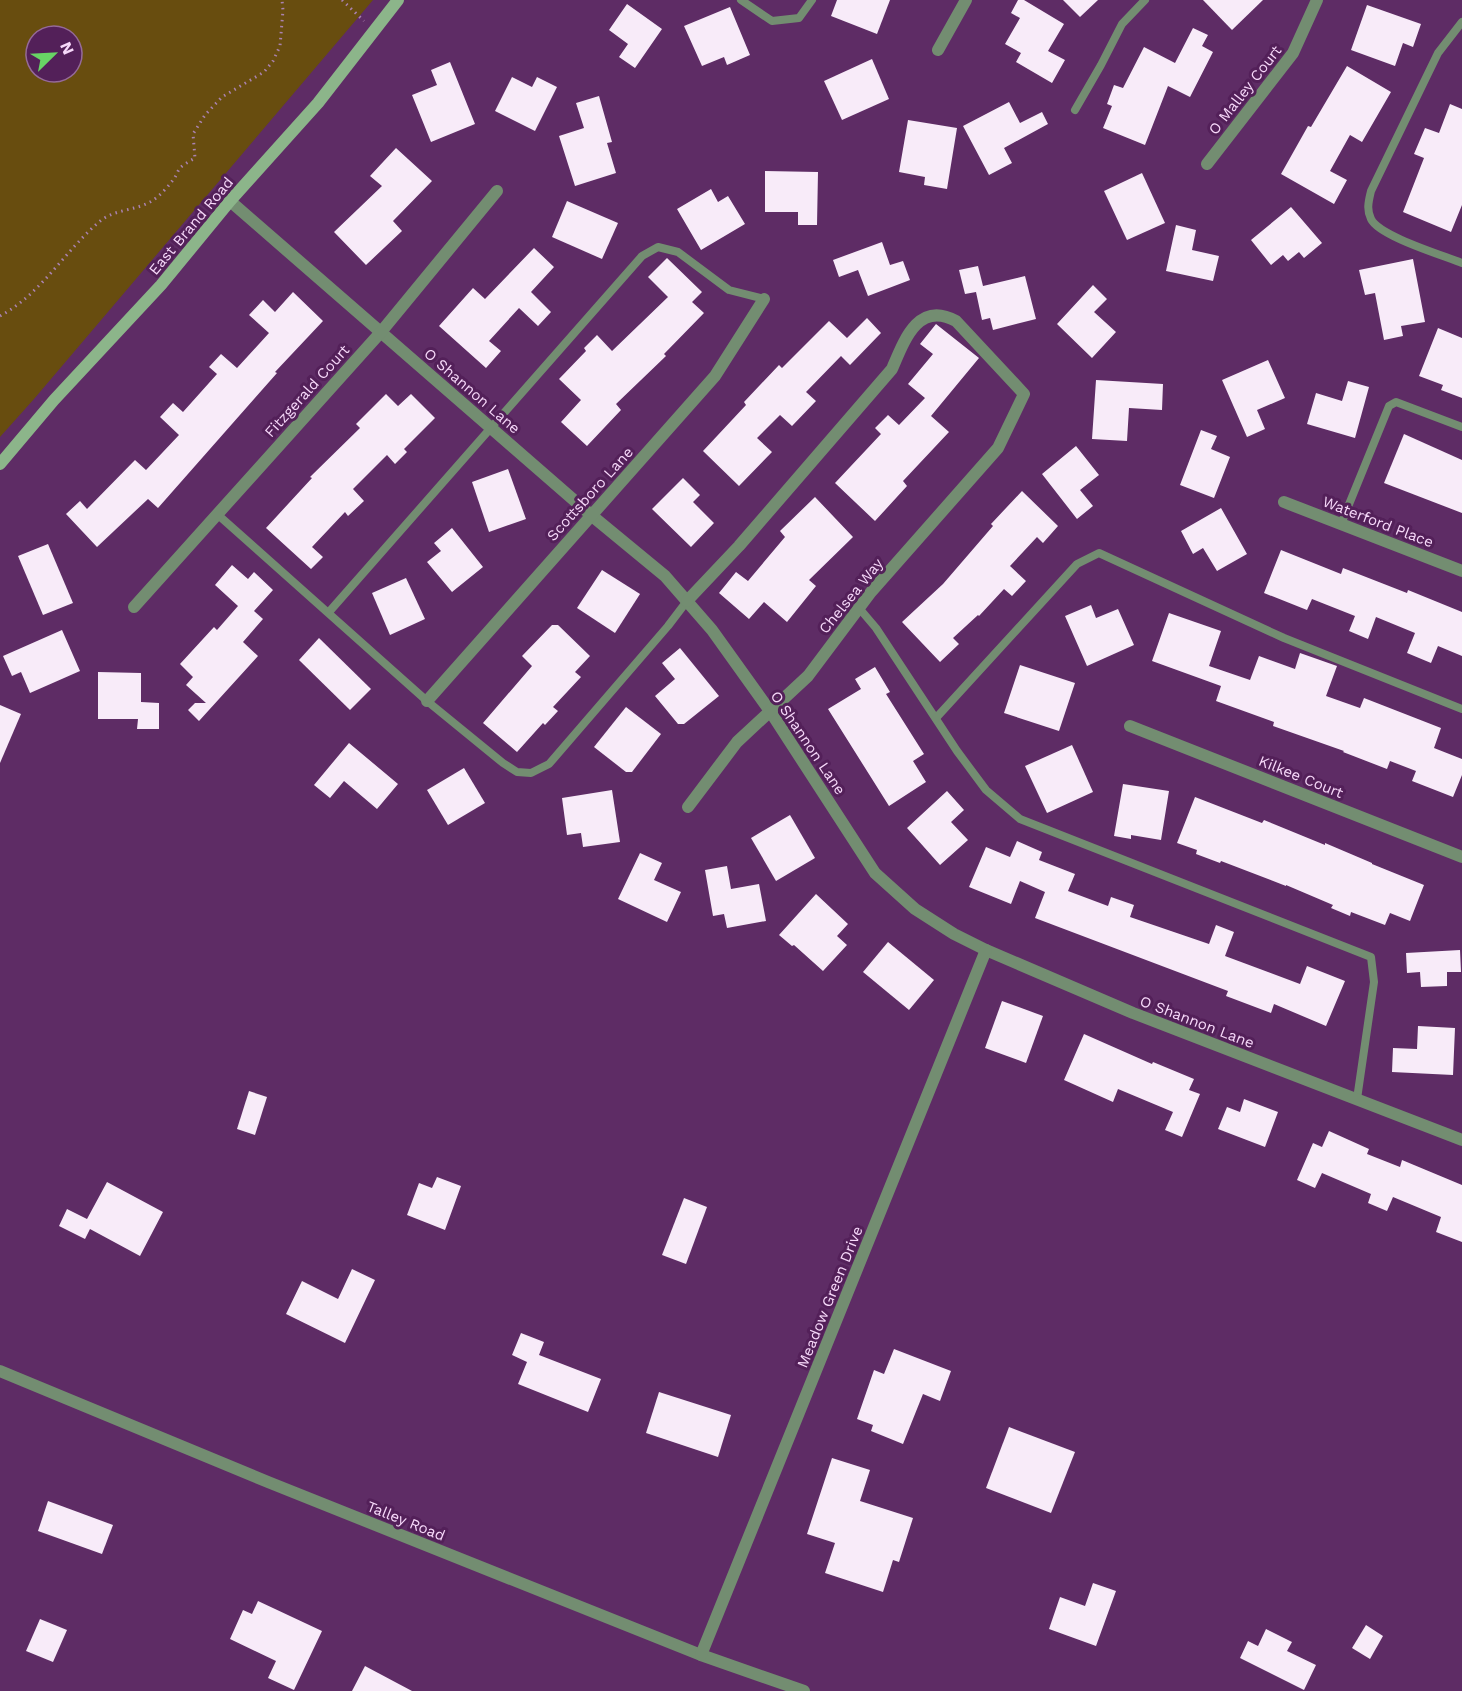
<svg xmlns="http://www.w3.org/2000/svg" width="1462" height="1691" font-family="'Work Sans',sans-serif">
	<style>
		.green { fill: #684d0f; fill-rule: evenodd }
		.building { fill: #f8ebf9 }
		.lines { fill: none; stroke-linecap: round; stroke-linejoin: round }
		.path { stroke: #aa82af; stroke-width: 3; stroke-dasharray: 1.5 4.5; stroke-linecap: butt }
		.lane { stroke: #738d71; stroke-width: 8 }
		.street { stroke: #738d71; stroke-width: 12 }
		.secondary { stroke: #8cb58a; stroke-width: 12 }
		.labels { text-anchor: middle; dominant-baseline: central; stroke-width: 6; stroke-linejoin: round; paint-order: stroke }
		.street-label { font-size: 15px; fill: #f7d9fa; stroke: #532059 }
	</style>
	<rect width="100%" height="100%" fill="#5e2c65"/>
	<path class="green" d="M0,0H373L34,399L0,437ZM36,36H72V72H36Z"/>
	<g class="building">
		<path d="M837,0H890L877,34L831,16Z"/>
		<path d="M1018,0H1024L1064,24L1048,51L1065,60L1052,83L1016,62L1021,53L1005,44L1020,18L1011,13Z"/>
		<path d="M1063,0H1098L1080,17Z"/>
		<path d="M1203,0H1263L1232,30Z"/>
		<path d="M627,4L662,29L635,68L619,57L628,44L609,30Z"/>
		<path d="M1367,5L1421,24L1413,47L1403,43L1395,66L1351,50Z"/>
		<path d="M730,7L750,55L727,65L724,57L702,66L684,26Z"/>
		<path d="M1193,28L1208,35L1202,46L1213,52L1190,97L1168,86L1145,145L1103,128L1112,106L1107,104L1114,85L1123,88L1144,47L1175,63Z"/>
		<path d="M872,59L889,99L842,120L824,81Z"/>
		<path d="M450,62L475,124L431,142L412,95L437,85L431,70Z"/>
		<path d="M1347,66L1391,92L1362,142L1350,135L1330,171L1347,180L1334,204L1281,174L1308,126L1311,127Z"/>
		<path d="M512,77L532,87L537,77L557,87L535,131L495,111Z"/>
		<path d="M599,96L612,142L607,143L616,173L575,186L559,136L584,128L576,103Z"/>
		<path d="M1009,102L1020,123L1042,112L1048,124L1004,148L1012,163L989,175L963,126Z"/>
		<path d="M1450,104L1462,109V205L1451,232L1403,212L1424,158L1414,154L1425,128L1439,133Z"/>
		<path d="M908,120L957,128L947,189L924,185L925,177L899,172Z"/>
		<path d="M396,148L432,181L393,221L402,231L366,265L334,232L382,186L370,176Z"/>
		<path d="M765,171L818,172L817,225H798V212H765Z"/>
		<path d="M1142,173L1165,223L1127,240L1104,191Z"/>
		<path d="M711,189L718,202L728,196L745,224L701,250L677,209Z"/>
		<path d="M567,201L618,223L602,259L552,237Z"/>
		<path d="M1291,207L1322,243L1304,258L1299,252L1288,261L1283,255L1271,265L1251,240Z"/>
		<path d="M1176,225L1196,230L1192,250L1219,256L1213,281L1166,271Z"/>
		<path d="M882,242L890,265L903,261L910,280L868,296L858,270L839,277L833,260Z"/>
		<path d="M534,248L554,267L531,292L551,312L538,326L519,308L489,341L501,351L486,368L439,326L473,288L485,299Z"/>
		<path d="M667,258L702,292L692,302L704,313L664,354L666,356L616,404L621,410L587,446L561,422L581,400L559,379L586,351L584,348L597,335L612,351L668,297L648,277Z"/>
		<path d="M1413,259L1425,322L1401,326L1403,336L1384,340L1375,293L1365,295L1359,270Z"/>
		<path d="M978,266L983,286L1025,276L1036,319L993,330L990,318L982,320L976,292L965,294L959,270Z"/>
		<path d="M1093,285L1107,299L1094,312L1116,332L1092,358L1057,324Z"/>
		<path d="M293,292L323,321L275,372L277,373L158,508L148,499L97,547L66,514L80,501L87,509L135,460L146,470L179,435L160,417L173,403L183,412L217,374L209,367L221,354L237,368L269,333L249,315L263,300L275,312Z"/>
		<path d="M867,318L881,333L850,365L841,356L806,392L816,401L792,426L780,415L757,438L772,452L739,486L703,451L746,405L744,402L779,365L782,368L829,321L847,338Z"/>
		<path d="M936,324L979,358L931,416L949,432L903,481L907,486L875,521L835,483L881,434L875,428L888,415L899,425L925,398L908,384L933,354L920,344Z"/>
		<path d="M1438,328L1462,338V398L1441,390L1443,385L1419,376Z"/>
		<path d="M1268,360L1285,398L1257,410L1265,429L1247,437L1222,380Z"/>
		<path d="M1096,380L1163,384L1162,410L1129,408L1127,441L1092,439Z"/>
		<path d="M1348,381L1369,387L1355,438L1307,424L1316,393L1342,401Z"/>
		<path d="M386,394L398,406L411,394L435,418L404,449L407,452L395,464L387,455L353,489L364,501L348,516L345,512L312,547L323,557L311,569L266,528L312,478L310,477L360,428L356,424Z"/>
		<path d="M1201,430L1217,436L1211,449L1230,457L1214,498L1180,485Z"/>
		<path d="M1404,434L1462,460V513L1384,483Z"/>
		<path d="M1076,446L1099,475L1080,490L1093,506L1077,519L1042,474Z"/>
		<path d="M508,469L526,519L489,532L472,482Z"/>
		<path d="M683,478L700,495L693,502L714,523L691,547L652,509Z"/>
		<path d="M1022,491L1058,526L1043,543L1037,537L1010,566L1026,581L1012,596L1004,589L979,616L978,615L953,638L959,644L940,662L902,622L943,584L993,526L991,524Z"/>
		<path d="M815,497L853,537L809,580L816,586L787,622L764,602L749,619L719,593L736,572L748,581L785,537L780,531Z"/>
		<path d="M1221,508L1247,554L1217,571L1203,548L1193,554L1181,531Z"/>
		<path d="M452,528L483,567L452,592L427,562L441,551L434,543Z"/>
		<path d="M48,544L73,603L43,615L18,556Z"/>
		<path d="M1281,550L1341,574L1343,568L1407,593L1408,590L1462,612V656L1438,646L1431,663L1407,653L1415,633L1376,617L1368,639L1349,631L1355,616L1312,599L1307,610L1264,593Z"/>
		<path d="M232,565L248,579L254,572L273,590L254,611L263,619L243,642L258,656L199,721L188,710L195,703H206L186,685L193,677L180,664L214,627L217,630L238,606L215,585Z"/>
		<path d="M602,570L640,594L615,633L577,608Z"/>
		<path d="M406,578L425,619L390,635L372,593Z"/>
		<path d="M1091,605L1096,618L1118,609L1134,645L1087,666L1065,616Z"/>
		<path d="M1169,613L1221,631L1209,666L1250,680L1259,656L1295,669L1300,653L1337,666L1326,696L1360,708L1364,698L1441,728L1434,748L1462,759V775L1453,797L1412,781L1416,771L1390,761L1387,769L1343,752L1344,751L1273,726L1274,722L1216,701L1221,686L1152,661Z"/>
		<path d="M552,625H558L590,656L575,672L581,677L553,707L558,711L545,725L543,723L517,752L483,723L532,666L522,656Z"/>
		<path d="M62,630L80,671L30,693L21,672L12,676L3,656Z"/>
		<path d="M319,638L371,689L350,710L299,660Z"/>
		<path d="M680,648L719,696L684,724H678L655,696L675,679L662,663Z"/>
		<path d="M1020,665L1075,683L1059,731L1004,713Z"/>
		<path d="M875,667L890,692L886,694L924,754L913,761L926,782L889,806L828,709L861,689L855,679Z"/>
		<path d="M98,672L141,673V702L159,703V729H137L138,719H98Z"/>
		<path d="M0,705L21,714L0,763Z"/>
		<path d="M626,707L661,734L632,772H626L594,747Z"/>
		<path d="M349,743L398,784L377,809L344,781L330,798L314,785Z"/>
		<path d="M1072,745L1093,792L1047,813L1025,766Z"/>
		<path d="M464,768L485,803L448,825L427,790Z"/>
		<path d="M1123,784L1169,791L1161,840L1131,835V839L1114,836Z"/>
		<path d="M612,790L620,842L583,847L581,833L567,835L562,798Z"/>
		<path d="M947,791L964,810L951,822L968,840L940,865L907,828Z"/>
		<path d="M1195,797L1262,823L1264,820L1325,845V843L1372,863V864L1424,885L1410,921L1390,913L1385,925L1351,912L1350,916L1331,908L1333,905L1286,885V886L1221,861L1220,863L1196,854L1197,850L1177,843Z"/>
		<path d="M790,815L815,858L776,881L751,838Z"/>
		<path d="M1017,841L1042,852L1039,860L1075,874L1068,891L1108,906L1111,897L1134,905L1130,917L1209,944L1216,925L1234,932L1225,956L1300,984L1307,966L1345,981L1326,1026L1274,1004L1271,1013L1226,996L1228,991L1035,918L1045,892L1020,881L1011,904L969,887L986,847L1010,857Z"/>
		<path d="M640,853L662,863L654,880L681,892L667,922L618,899Z"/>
		<path d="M727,866L731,889L759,884L766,921L727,928L724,914L713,916L705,870Z"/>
		<path d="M816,894L848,924L837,936L847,945L823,971L794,945L792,946L779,935Z"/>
		<path d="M888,942L934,980L909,1010L863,972Z"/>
		<path d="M1460,950L1461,972H1447V986L1421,987L1420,972L1407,973L1406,953Z"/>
		<path d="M1002,1001L1043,1016L1026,1063L985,1048Z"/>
		<path d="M1418,1026L1455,1028L1453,1075L1392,1072L1393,1048L1417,1049Z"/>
		<path d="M1084,1034L1152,1064L1153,1062L1194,1079L1189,1090L1200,1094L1182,1137L1165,1130L1173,1112L1118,1089L1113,1102L1064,1080Z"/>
		<path d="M249,1091L267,1097L255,1135L237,1129Z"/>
		<path d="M1244,1099L1278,1112L1265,1147L1218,1129L1227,1107L1240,1112Z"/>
		<path d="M1329,1131L1369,1149L1367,1154L1400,1167L1402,1160L1462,1185V1242L1436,1232L1441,1217L1393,1197L1387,1211L1368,1203L1371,1194L1322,1173L1315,1188L1297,1180L1313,1143L1322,1147Z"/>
		<path d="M437,1177L461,1186L445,1230L407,1215L419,1183L432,1188Z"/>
		<path d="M107,1182L163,1212L140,1256L90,1229L85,1239L59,1226L67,1209L87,1219Z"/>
		<path d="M684,1198L707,1207L686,1264L662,1255Z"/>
		<path d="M352,1269L375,1280L345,1343L286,1314L302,1281L338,1299Z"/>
		<path d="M521,1333L544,1342L539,1355L601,1379L588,1412L518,1384L527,1362L512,1355Z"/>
		<path d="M894,1349L951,1371L940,1401L923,1394L903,1444L871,1431L873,1425L857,1419L874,1370L884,1374Z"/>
		<path d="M659,1392L731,1415L718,1457L646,1433Z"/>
		<path d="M1009,1427L1075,1452L1051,1513L986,1488Z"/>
		<path d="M832,1458L870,1470L860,1501L913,1518L899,1562L893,1560L883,1592L825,1573L835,1543L807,1534Z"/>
		<path d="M48,1501L113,1525L102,1554L38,1531Z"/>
		<path d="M1093,1583L1116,1591L1096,1646L1049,1629L1060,1597L1085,1606Z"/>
		<path d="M258,1601L322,1631L294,1690L268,1678L276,1661L230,1639L243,1610L252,1614Z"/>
		<path d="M40,1619L67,1630L53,1662L26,1651Z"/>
		<path d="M1366,1625L1383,1636L1370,1659L1352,1648Z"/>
		<path d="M1266,1629L1292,1642L1287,1651L1316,1665L1304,1690L1240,1658L1248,1641L1258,1646Z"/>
		<path d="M365,1666L412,1691H352Z"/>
	</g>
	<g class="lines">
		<g class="path">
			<path d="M342,0L364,21"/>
			<path d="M0,316C41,294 64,252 99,222C114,209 134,211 150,202C159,197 167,188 173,180C176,177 177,172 180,168C184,164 190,161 195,158L193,134L205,115L222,97L264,72L273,61L280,46L283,10L282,0"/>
		</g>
		<g class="lane">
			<path d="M741,0L772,21L799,18L812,0"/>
			<path d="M1462,22L1438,53L1371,191C1369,200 1366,209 1371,219C1379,236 1442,255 1462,263"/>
			<path d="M1075,110L1101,65L1122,24L1145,0"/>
			<path d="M217,514L427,701L503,763L517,772L531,773L549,764L668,626L687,601"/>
			<path d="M1341,524L1389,406L1396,402L1462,427"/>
			<path d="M859,608L876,628L957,751L986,790L1020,819L1371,957L1374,982L1357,1099"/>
			<path d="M329,612L642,256L658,247L678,252L729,290L764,299"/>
			<path d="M936,718L1077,564L1099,553L1284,638L1462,709"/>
		</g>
		<g class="street">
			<path d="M938,50L966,0"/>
			<path d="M1207,164L1293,53L1317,0"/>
			<path d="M230,201L591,515L665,576L712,630L770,711L875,873L915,909L954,934L986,950L1133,1013L1462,1140"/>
			<path d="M1284,502L1462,571"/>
			<path d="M687,601L739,546L892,369C904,341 918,300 956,321L1024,394L998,448L871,592L808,676L737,742L688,807"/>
			<path d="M134,607L381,332L497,191"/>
			<path d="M427,701L715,376L764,299"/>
			<path d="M1130,726L1462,857"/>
			<path d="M0,1371L268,1482L701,1655L804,1691"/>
			<path d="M701,1655L986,950"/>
		</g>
		<path class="secondary" d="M0,464L54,400L161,285L230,201L318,103L398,0"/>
	</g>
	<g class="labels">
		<g class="street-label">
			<text transform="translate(1245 90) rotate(-52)">O Malley Court</text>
			<text transform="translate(191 226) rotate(-50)">East Brand Road</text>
			<text transform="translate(307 391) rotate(-48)">Fitzgerald Court</text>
			<text transform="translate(472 391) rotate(41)">O Shannon Lane</text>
			<text transform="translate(590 494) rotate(-48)">Scottsboro Lane</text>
			<text transform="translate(1378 522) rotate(21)">Waterford Place</text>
			<text transform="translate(851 596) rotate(-51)">Chelsea Way</text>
			<text transform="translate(808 743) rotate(56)">O Shannon Lane</text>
			<text transform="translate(1301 777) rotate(22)">Kilkee Court</text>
			<text transform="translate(1197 1022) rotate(21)">O Shannon Lane</text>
			<text transform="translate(830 1297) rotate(-68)">Meadow Green Drive</text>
			<text transform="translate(406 1521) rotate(22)">Talley Road</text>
		</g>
	</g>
	<g transform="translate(54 54) rotate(66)"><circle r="28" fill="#532059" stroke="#956a99" stroke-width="1.5"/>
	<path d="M0-4.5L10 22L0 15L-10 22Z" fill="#68d465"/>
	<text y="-9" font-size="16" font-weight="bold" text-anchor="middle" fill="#f7d9fa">N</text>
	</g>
</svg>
